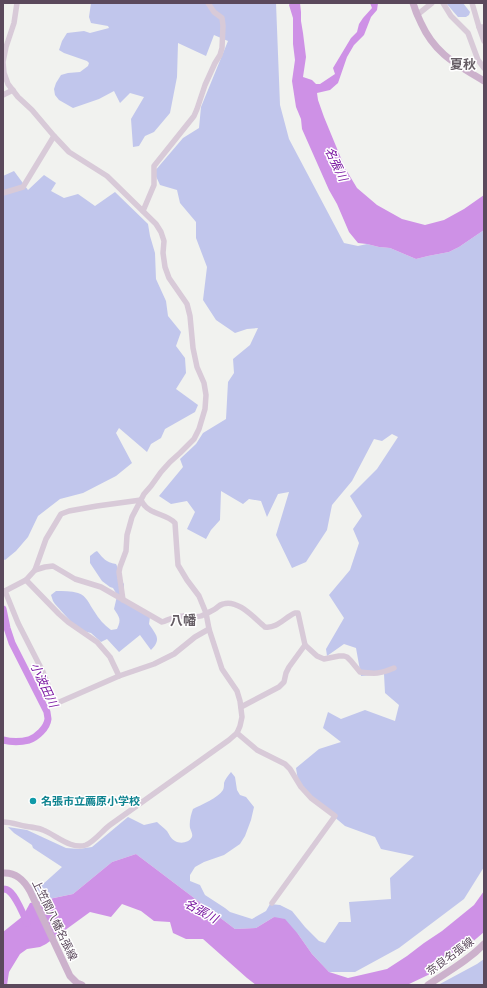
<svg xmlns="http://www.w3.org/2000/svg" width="487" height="988" font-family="Jost,'Noto Sans JP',sans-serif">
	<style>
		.green { fill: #c1c6ec }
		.water { fill: #ce91e6 }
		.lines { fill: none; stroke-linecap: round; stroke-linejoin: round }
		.river { stroke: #ce91e6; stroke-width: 7 }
		.minor { stroke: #d8cad8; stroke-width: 5.5 }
		.major { stroke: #ccb1cc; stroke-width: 7 }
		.culture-dot { fill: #0f9aa8; stroke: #fff; stroke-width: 1.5 }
		.labels { text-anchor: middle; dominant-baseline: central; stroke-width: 3; stroke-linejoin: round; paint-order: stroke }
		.culture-label { font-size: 11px; font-weight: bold; fill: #0d838f; stroke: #fff; text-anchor: start }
		.street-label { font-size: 11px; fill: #5b495c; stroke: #fff }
		.water-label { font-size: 12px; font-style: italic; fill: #7916a1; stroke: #fff }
		.quarter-label { font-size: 13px; font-weight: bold; fill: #645c63; stroke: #fff }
	</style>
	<rect width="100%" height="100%" fill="#f1f2ef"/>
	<g class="green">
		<path d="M91,3H276L280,105L289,139L344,243L358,246L367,244L379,247L390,248L416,259L428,256L449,252L459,247L484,230V867L464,899L399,948L355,972H329L312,954L298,934L274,917L256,928L235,929L136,854L112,862L73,894L39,901L31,885H42L62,867L33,848L32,845L14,833L8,827L27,830L66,848L79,849L92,847L128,817L144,825L157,822C160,825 164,828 167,831C169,834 171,839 175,841C180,844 189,843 192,837C193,834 191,831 190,828C189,822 191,814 193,809C201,805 218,798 223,790C224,788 224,785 224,783C225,779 228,776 231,772L235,777L237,790L240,795L246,797L254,807L251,820L245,836L240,844L224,855L204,862L195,867L190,875V881L200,885L205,895L225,908L230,912L252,919L266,911L270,904L280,905L292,911L305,927L319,941L325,943L339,922H351L349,902L391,899L390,878L414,856L381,849L375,837L345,826L299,787L296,768L319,749L341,742L323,728L328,712L341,719L365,710L395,721L399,705L385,693L384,674L361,676L356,648L344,644L327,656L326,649L344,618L329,595L350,570L359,543L353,529L362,516L350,496L377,469L398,437L392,434L382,441L374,439L352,481L332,505L327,530L306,562L292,568L276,535L289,492L278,494L267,517L261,501L249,499L243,504L221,491L220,520L211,530L206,539L187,529L195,512L187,501L171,504L159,496L183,467L180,459L196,444L203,433L226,419L228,382L234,373L233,359L250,345L258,328L247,329L235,333L216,320L203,300L207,267L196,238V222L180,203L177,190L160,185L154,172L183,138L199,128L201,107L228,41L214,35L206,56L178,43L177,77L170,113L154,132L145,136L139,146L133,147L131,119L144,97L130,93L120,103L114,91L99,99L73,108L59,100L55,95L54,89L56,83L61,75L68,73L80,72L88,66L89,63L87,61L64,53L59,50L62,41L67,33L84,31L90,33L109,28L108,26L91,23L89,17Z"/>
		<path d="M446,3H463L470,12L469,15L466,17H458Z"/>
		<path d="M14,171L28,190L44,175L56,183L51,191L64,198L78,194L95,206L115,192L148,224L150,236L155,253L156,279L166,301L168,316L181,332L176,346L185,358L186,373L176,389L198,405L195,412L165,429L161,438L151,444L147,452L119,428L116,433L132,463L116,476L83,493L60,499L38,516L28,537L16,551L5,560L3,559V176Z"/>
		<path d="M97,551C104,559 105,562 116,564L117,566L118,576L124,584V587L121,597L150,617L149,624C156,635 162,639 151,650L140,635L119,652L107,639L101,642L91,633L83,631L74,625L55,604L53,601L51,595L56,591C63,591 71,591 78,593C87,596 89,604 94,611C99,619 104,625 111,630L117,629C122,619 119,617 114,609L117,596L116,593L113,588L110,587L102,581L90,563V556L95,552Z"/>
		<path d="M484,959V985H438L477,964Z"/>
	</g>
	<g class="water">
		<path d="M290,3H300L301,12V21L303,33L306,57L303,77L312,80L316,84H320L335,74L333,68L351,38L357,32L359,24L363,18L372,8L370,3H378L377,10L371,17L364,35L354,45L347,57L338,83L330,90L317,93L318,100L324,117L345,168L357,188L377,205L402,219L425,225L444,220L464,209L484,195V230L459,247L449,252L428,256L416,259L390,248L379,247L367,244L358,243L349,232L337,204L329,190L302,129L301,119L296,107L292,81L295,60L293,44V18L289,5Z"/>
		<path d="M136,854L235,929L256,928L274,917L285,919L298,934L312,954L329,972L348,978L387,969L407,956L424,943L442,931L474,905L484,891V932L456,956L428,975L407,985H256L247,978L203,939H186L173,933L170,922L154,921L141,911L122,904L111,917L90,912L46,944L40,947L27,949L20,954L9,972L7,985H3V932L23,916L30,903L73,894L112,862Z"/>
	</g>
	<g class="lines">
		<g class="river">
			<path d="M3,609L7,628L12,643L47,712C47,713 48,718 48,719C47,728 37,737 29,740C21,742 11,742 3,740"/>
			<path d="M3,889C6,889 7,889 9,891C15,895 24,915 27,923"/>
		</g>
		<g class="minor">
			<path d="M17,3L14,23L6,47L3,62L4,73L8,84L18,97L32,110L54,136L69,152L107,176L156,224L161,232L164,241L163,253L165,267L169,278L187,304L190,316L193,348L197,367L204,383L206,395L205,409L199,429L194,439L180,453L170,462L161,472L151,486L144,494L132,517L127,535L126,551L120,567L119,572L123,600"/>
			<path d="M443,3L451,16L468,33L478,60L484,68"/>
			<path d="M472,3L479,27H484"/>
			<path d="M417,15L432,3"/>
			<path d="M479,27L484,41"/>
			<path d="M3,95L13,90"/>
			<path d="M3,193L23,187L54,136"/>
			<path d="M143,211L154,185V166L194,116L197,109L205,85L215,63L220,55L222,48L223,26L222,18L214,12L208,3"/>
			<path d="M35,570L45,567L53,566L75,579L101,587L162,622C168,620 175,616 183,616C189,615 195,618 201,616C203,615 214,610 215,609C218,607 219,605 223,604C238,599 254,618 265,627C277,629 285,617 295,613H298L305,645L317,656L324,659L339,656H344L347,657L351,661L360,672C375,674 380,674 394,668"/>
			<path d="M26,580L59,614L68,622L97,642L110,657L119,676"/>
			<path d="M5,591L18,623L43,672L55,704L119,676L154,664L174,654L195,637L209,629"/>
			<path d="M3,592L26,580L35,570L46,539L61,514L69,511L97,506L141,500"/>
			<path d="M241,707L279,687L284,682L286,673L289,667L305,645"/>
			<path d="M237,733L257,750L285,764L290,769L301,787L311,798L335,816L272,903"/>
			<path d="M3,822C13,822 21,826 31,827C35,828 39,828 43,830C56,835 71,850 86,845C95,841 102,831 110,825L229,740L237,733L240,726L242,717L240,701L237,691L222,669L209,629L206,613L199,596L187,580L178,565L177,552L175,523C167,514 153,515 145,506C143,504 142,502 141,500"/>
		</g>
		<g class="major">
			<path d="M413,3C415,10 418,17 421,23C435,54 456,64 484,81"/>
			<path d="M3,873C16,872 24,880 30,891L70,976L77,983L82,985"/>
			<path d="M428,985C447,972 468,961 484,944"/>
		</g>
	</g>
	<circle class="culture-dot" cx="33" cy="801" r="4"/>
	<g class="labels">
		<g class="culture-label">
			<text x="41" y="801">名張市立薦原小学校</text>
		</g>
		<g class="street-label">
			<text transform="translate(55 920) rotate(64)">上笠間八幡名張線</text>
			<text transform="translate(450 956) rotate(-36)">奈良名張線</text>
		</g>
		<g class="water-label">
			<text transform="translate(336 164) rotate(65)">名張川</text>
			<text transform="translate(44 685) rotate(65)">小波田川</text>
			<text transform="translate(201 911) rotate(29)">名張川</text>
		</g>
		<g class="quarter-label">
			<text x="463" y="64">夏秋</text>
			<text x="183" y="620">八幡</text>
		</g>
	</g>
	<rect width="487" height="988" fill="none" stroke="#5b495c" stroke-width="8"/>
</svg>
